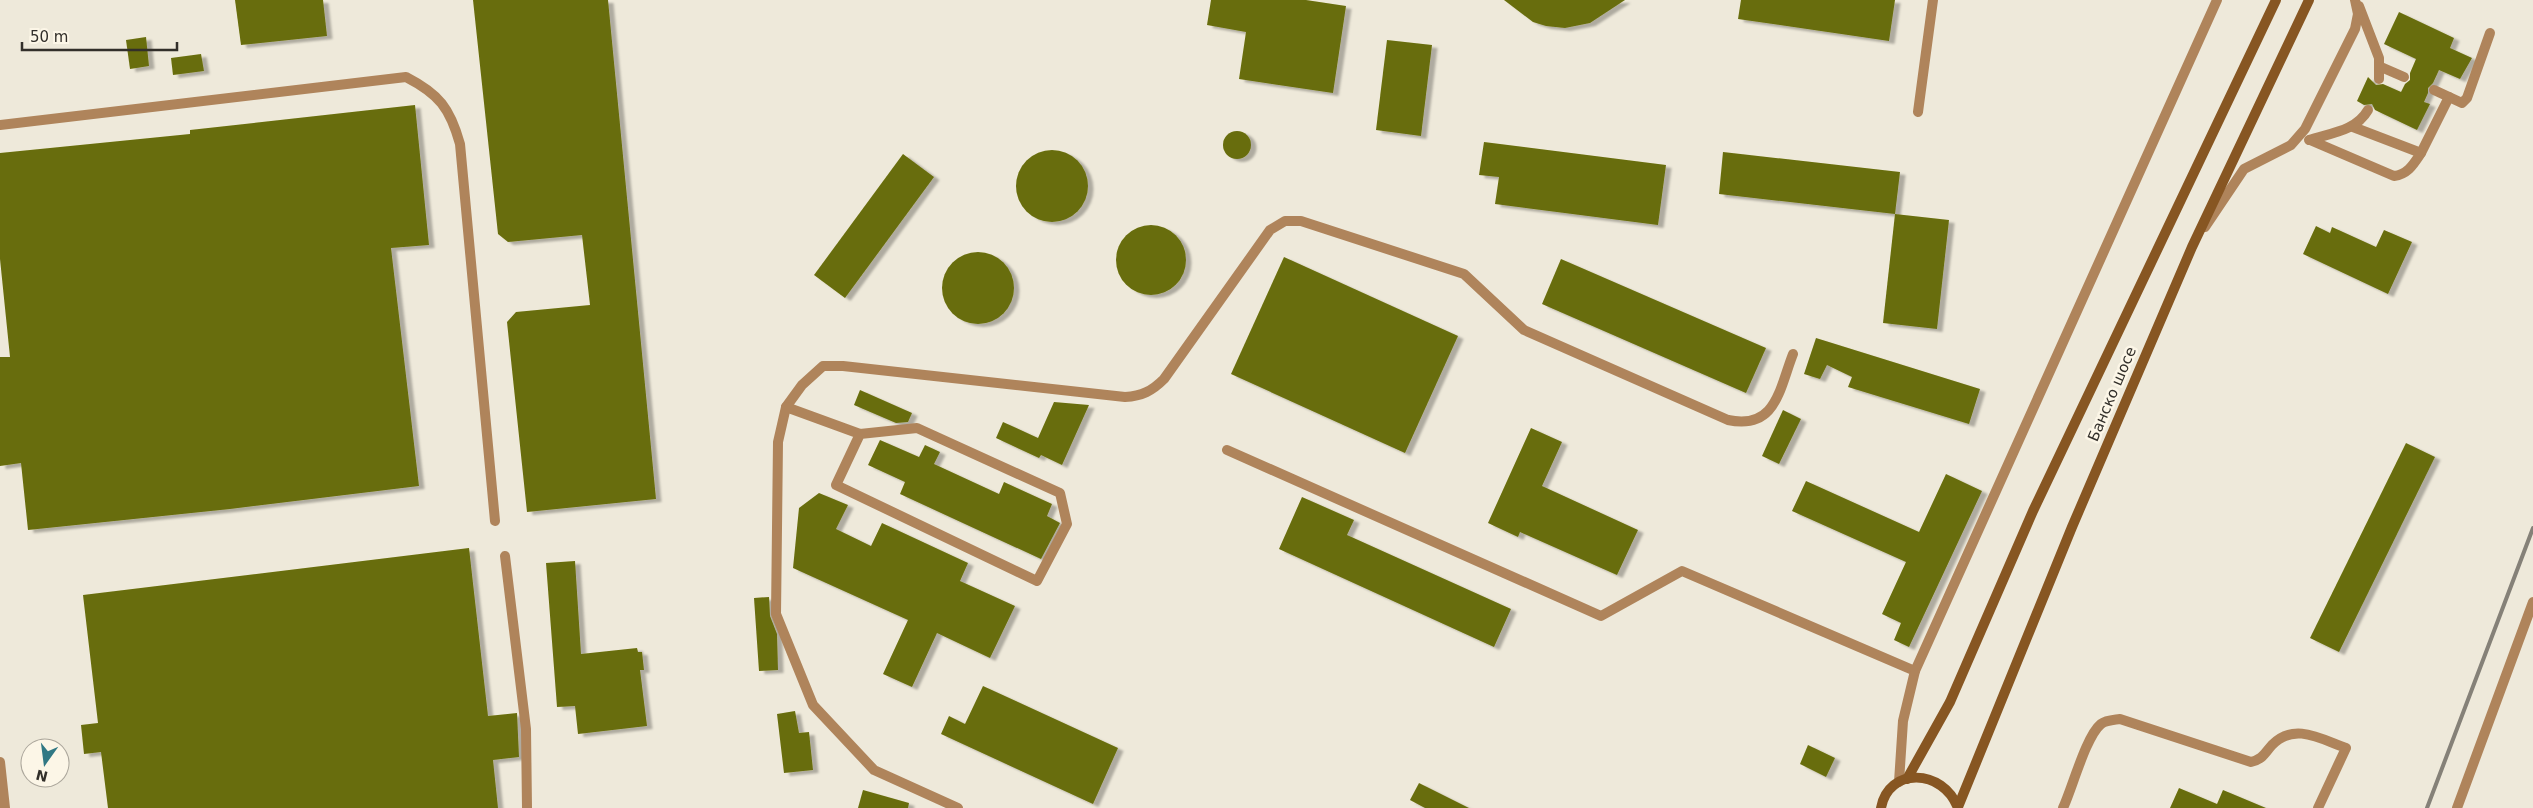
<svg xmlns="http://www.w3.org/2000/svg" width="2533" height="808" font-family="'DejaVu Sans',sans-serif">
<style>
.building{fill:#686d0a;filter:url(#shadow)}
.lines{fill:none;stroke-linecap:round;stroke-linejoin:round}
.service{stroke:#af845b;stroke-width:10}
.minor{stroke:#af845b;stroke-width:10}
.secondary{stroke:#875622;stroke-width:10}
.rail{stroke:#858178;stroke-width:4}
.labels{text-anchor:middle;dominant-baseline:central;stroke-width:5;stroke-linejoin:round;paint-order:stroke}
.street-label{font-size:15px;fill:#322f2a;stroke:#fcf6e7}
</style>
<defs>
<filter id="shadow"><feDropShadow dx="5.5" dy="3" stdDeviation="1" flood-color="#0004"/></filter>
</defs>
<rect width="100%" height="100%" fill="#eee9da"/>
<!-- building -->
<g class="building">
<polygon points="235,0 323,0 327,36 241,45"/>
<polygon points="473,0 608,0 656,499 527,512 507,322 516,312 590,305 582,235 508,242 498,234"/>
<polygon points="1211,0 1306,0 1346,6 1333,93 1239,79 1246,32 1207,25"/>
<polygon points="1504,0 1625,0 1590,23 1565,28 1546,26 1533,22"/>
<polygon points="1741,0 1895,0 1889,41 1738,19"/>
<polygon points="2399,12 2454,38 2450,48 2472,58 2460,79 2439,70 2433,83 2428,88 2428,93 2424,102 2430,104 2417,130 2375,110 2372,104 2364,105 2357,101 2368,77 2376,85 2383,84 2401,92 2405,84 2410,80 2410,73 2416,59 2384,44"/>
<polygon points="146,37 149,66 130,69 126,40"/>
<polygon points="1387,40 1432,45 1421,136 1376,130"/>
<polygon points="201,54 204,71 173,75 171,58"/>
<polygon points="415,105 429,245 391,248 419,486 230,509 28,530 21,463 0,466 0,357 10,357 0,259 0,153 190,134 190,130"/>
<circle cx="1237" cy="145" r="14"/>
<polygon points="1484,142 1666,165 1658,225 1495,204 1499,177 1479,175"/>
<circle cx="1052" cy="186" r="36"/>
<polygon points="1723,152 1900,172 1895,214 1719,194"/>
<polygon points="903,154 934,177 845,298 814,275"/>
<polygon points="1895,214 1949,220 1937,329 1883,323"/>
<circle cx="1151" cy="260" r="35"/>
<polygon points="2316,226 2330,233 2332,227 2376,247 2384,230 2412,242 2388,294 2303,254"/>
<circle cx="978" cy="288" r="36"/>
<polygon points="1284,257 1458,336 1405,453 1231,374"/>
<polygon points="1561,259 1766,348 1746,393 1542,304"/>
<polygon points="1816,338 1980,389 1969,424 1848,387 1852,377 1827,365 1820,379 1804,374"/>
<polygon points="860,390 912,413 908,422 896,423 854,405"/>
<polygon points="1054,402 1089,405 1062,465 1041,455 1039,458 996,438 1003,422 1038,438"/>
<polygon points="1783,410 1801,419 1779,464 1762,456"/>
<polygon points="1531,428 1562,442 1542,486 1638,530 1617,575 1520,532 1518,537 1488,523"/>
<polygon points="880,440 919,457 925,445 940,452 934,464 999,494 1004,482 1052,504 1047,516 1060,523 1041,559 900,494 905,482 868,465"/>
<polygon points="2406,443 2435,457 2339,652 2310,638"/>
<polygon points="1946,474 1982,491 1909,647 1894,640 1901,623 1882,614 1906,562 1792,511 1806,481 1919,532"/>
<polygon points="819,493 848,505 836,529 871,546 882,523 968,563 960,581 1015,606 990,658 937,633 912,687 883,674 908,620 793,568 799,508"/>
<polygon points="1302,497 1354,520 1347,535 1511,609 1494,647 1279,549"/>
<polygon points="469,548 488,716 517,713 519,757 493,760 498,808 108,808 101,752 84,754 81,725 98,723 83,595"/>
<polygon points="575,561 581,654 637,648 638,652 642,652 644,670 640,670 647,726 578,734 575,706 557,707 546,563"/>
<polygon points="769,597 770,616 777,634 778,670 759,671 754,598"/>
<polygon points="983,686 1118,748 1093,804 941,734 949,716 965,724"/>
<polygon points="795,711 799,733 809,732 813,770 784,773 777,714"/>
<polygon points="1808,745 1835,758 1826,777 1800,764"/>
<polygon points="1419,783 1469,808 1425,808 1410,800"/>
<polygon points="2179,788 2217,804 2223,790 2266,808 2170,808"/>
<polygon points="863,790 909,803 908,808 858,808"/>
</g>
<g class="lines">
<!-- service -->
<g class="service">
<polyline points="2359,6 2379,58 2379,79"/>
<polyline points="2381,67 2404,77"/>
<polyline points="2434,90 2462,103 2467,98 2490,33"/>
<polyline points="1918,112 1933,0"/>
<path d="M0 125 406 77C439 94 450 108 460 144L495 521"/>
<polyline points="2353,127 2421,153 2449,97"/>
<path d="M2309 140C2331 133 2356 131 2368 110"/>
<path d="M2310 140 2394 176C2408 174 2413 165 2421 153"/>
<polyline points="2205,227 2244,169 2291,145 2305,129 2355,29 2358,14 2355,0"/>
<path d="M786 407 802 385 823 366H843L1125 397C1142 396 1152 391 1164 379L1270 230 1285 221H1301L1464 274 1524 330 1728 420C1776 430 1779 390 1793 354"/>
<polyline points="860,434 836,485 1037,581 1067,524 1060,493 917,428 860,434 786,407 778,442 776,614 813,705 874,770 958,808"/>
<polyline points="1227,450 1601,616 1682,571 1915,671 1903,721 1899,782"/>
<polyline points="505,556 526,729 527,808"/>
<polyline points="1915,671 2217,0"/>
<polyline points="0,762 5,808"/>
<path d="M2063 808C2072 789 2086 736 2101 724 2106 720 2113 720 2120 719L2251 762C2263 759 2264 754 2272 745 2294 722 2321 739 2346 748L2318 808"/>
</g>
<!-- minor -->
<polyline class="minor" points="2457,808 2533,602"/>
<!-- secondary -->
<g class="secondary">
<polyline points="1907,779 1950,702 2033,511 2276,0"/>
<polyline points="1958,807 2072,527 2192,247 2309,0"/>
<path d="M1881 808C1888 767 1943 768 1958 808"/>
</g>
<!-- rail -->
<polyline class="rail" points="2427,808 2533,528"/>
</g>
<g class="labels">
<!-- street labels -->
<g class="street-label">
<text transform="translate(2112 394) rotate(-67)">Банско шосе</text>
</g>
</g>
<!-- north arrow -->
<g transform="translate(45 763) rotate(194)"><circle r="24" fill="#fcf6e7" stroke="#aba69b"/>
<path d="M0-4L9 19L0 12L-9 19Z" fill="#317884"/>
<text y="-8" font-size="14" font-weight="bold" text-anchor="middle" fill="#322f2a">N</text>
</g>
<!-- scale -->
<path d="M22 42v8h155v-8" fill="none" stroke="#322f2a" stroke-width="2.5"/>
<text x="30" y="42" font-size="15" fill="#322f2a" stroke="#fcf6e7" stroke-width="4" paint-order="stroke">50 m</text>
</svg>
